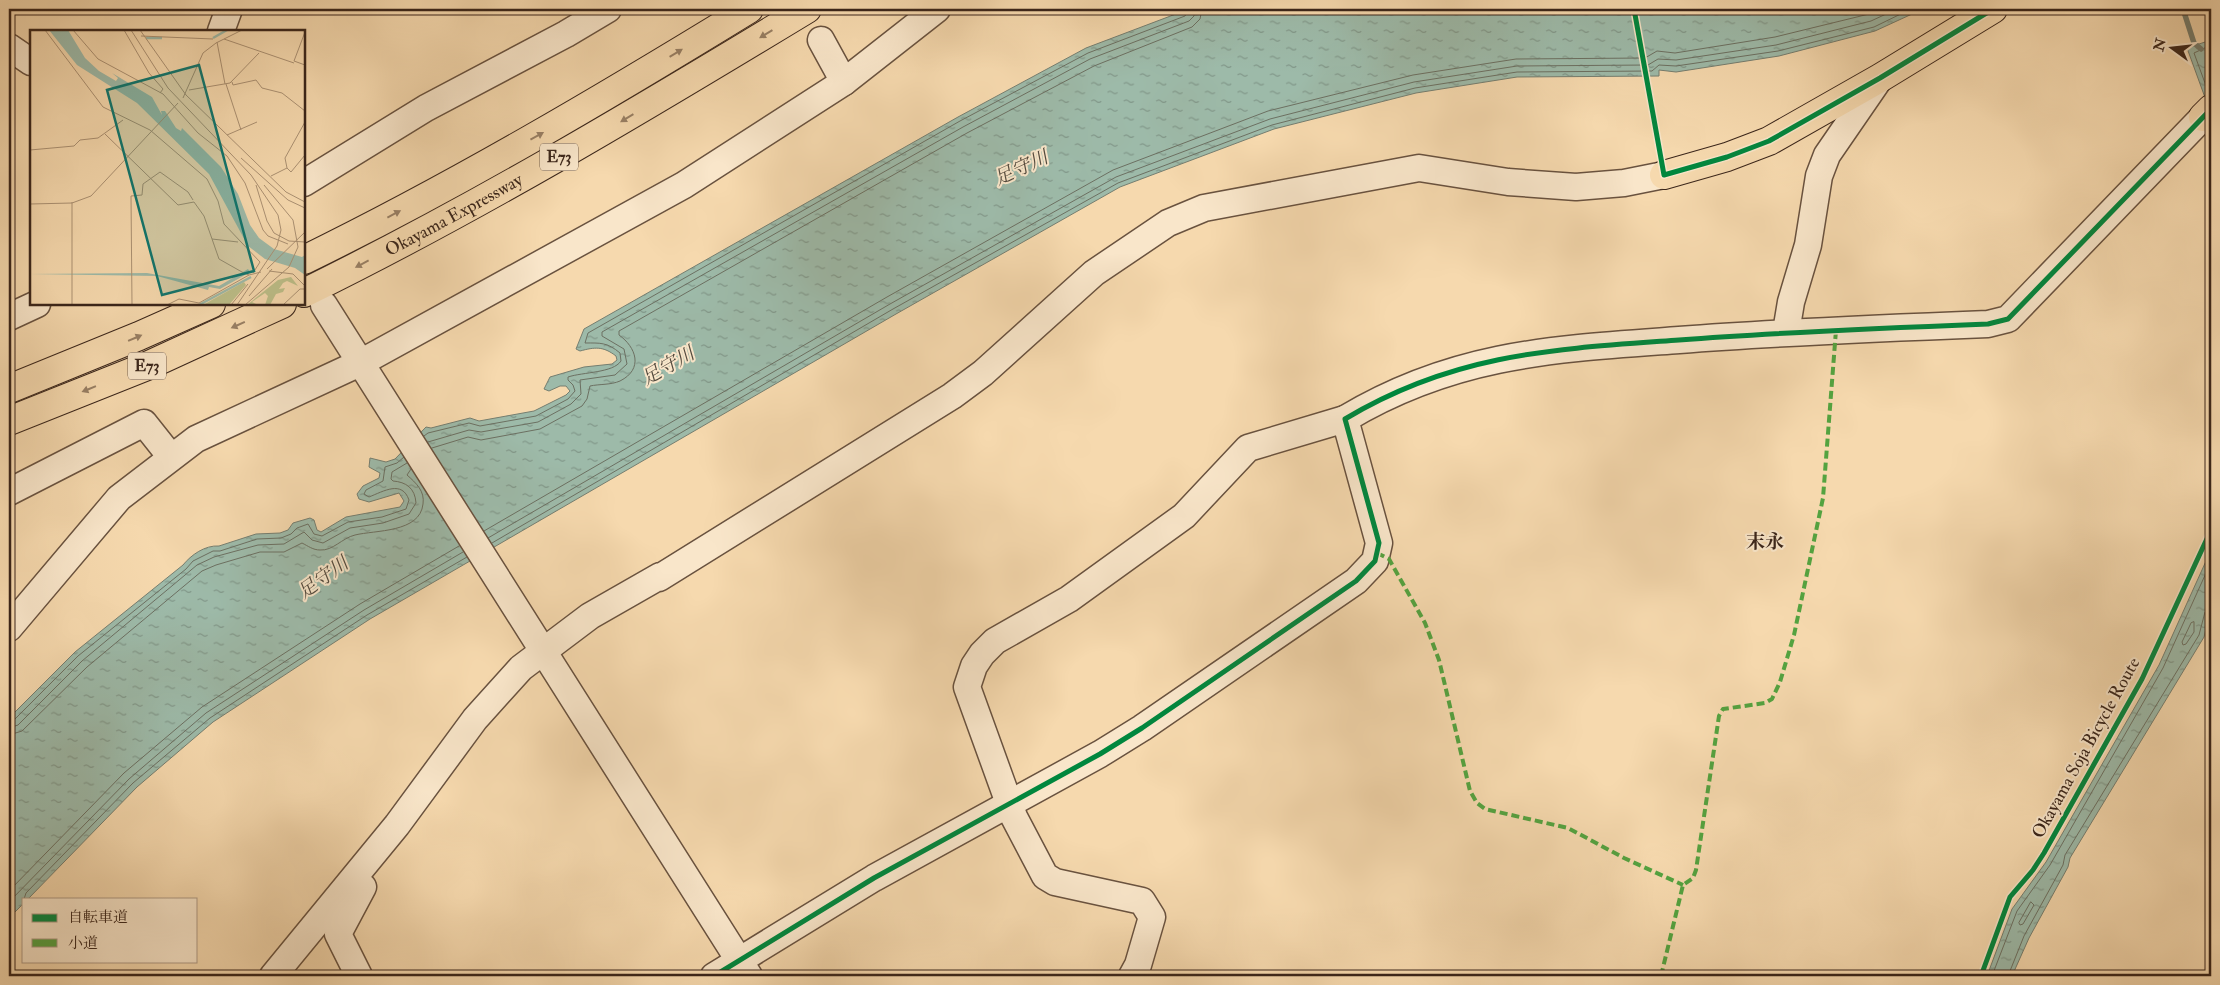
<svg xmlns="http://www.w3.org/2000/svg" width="2220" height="985" font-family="'IM FELL Double Pica','Noto Serif JP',serif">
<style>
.water{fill:url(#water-ripples);stroke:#757e70}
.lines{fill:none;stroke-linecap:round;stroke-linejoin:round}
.shore{stroke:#6c7062;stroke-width:1}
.stream{stroke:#757e70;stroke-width:5.5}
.minor-casing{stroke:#69523f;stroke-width:29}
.major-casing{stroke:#3a251a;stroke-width:30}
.highway-casing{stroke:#3a251a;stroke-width:30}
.minor{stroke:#f9e6ca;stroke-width:26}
.major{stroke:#f6d9ae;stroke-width:28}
.highway{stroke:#f6d9ae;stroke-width:28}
.quiet{stroke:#54a340;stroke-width:4;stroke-dasharray:8 4;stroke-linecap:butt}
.cycleway-casing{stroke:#f9e6ca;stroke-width:8}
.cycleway{stroke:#00873e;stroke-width:5}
.oneway{fill:#987f64}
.labels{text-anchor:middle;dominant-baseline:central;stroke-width:4;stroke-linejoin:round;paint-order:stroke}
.shield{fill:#f9e6ca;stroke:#735f4f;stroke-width:1}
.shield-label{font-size:16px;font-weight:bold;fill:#3a251a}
.street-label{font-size:18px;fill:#3a251a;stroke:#f9e6ca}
.water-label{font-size:19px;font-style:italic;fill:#534a3e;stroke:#f9e6ca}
.neighbourhood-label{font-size:19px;font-weight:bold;fill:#3a251a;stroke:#f9e6ca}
.inset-river{fill:none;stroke:#9dbaa9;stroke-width:2.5}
.inset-road{fill:none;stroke:#ab9173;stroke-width:1}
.view{fill:#0f766e;fill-opacity:0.15;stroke:#0f766e;stroke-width:2.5}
.inset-edge{fill:none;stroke:#3a251a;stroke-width:2.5}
</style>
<defs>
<pattern id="water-ripples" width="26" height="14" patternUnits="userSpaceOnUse" patternTransform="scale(1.25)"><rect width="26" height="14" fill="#9dbaa9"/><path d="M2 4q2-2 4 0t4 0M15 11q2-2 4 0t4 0" fill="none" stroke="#819789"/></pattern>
</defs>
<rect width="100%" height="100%" fill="#f6d9ae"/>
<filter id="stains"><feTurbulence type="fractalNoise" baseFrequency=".004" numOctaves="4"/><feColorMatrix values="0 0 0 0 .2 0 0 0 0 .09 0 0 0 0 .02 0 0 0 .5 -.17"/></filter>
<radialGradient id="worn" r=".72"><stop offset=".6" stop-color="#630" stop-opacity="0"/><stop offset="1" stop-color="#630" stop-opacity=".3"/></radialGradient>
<!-- water -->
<g class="water">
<path d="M1189 9H1923L1875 31 1779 56 1676 72 1659 70V76L1517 77 1416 93 1274 129 1120 187 896 314 370 619 213 722 137 787 28 899H24V903L9 918V718L75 652 183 565C191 555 205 545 219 546L256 534 280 533 288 530 293 523 310 518 314 520 317 530 321 532 346 517 400 507 404 501 399 493 369 502 359 499 357 494 363 486 379 478 380 473 369 467 370 458 386 462 395 459 426 427 431 428 470 418 479 421 534 411 566 395 570 391 566 386H560L549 391 544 389 550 377 584 367 612 364 617 360 616 356C603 346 595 347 580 351L576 349 584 329 958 117 1086 48Z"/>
<polygon points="2211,40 2211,114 2187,48"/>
<polygon points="2211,550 2211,609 2204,637 2070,858 2068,867 2029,938 2012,976 1987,976 2012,909 2046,862 2159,665"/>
</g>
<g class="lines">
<!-- shore -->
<g class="shore">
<polyline points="2209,94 2194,53 2211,45"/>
<path d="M424 436 428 433 469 423 480 426 536 416 568 399 575 391 573 385 568 380V377C583 372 613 373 621 361L620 353C607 342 600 343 585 343L588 333 960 121 1088 53 1185 16 1189 9"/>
<polyline points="428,442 469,430 481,432 538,422 571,404 581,394 580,380 615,375 627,364 624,349 602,336 602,332 963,127 1090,59 1189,21 1194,16 1195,9"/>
<path d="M432 448 468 437 481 440 540 429 582 406 587 399 590 386C599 384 611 385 620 381 644 369 636 347 619 335V331L967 133 1094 66 1192 27 1200 19 1202 9"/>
<polyline points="484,531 887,297 1113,170 1268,111 1413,75 1516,59 1645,58 1657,51 1675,53 1775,37 1869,14 1879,9"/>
<polyline points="488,538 890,304 1116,177 1270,119 1414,82 1517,66 1648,65 1658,59 1676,60 1776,45 1871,21 1897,9"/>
<polyline points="492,543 893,309 1118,183 1272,125 1415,88 1517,72 1652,71 1659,65 1676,66 1778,51 1874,27 1911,9"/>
<polygon points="2194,622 2194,632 2186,644 2183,645 2182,642 2191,623"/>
<path d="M9 721 14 720 78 656 186 569 193 561 213 551H220L257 539 281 538 291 534 297 528 308 524 314 534 322 536 348 522 382 517 406 509 409 500C402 480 384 491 369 497L364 494 366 490 383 481 385 467 397 463 404 457"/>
<path d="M9 728 18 725 82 661 197 565 214 557 258 545 284 544 304 532 312 540 323 543 350 528 383 523 409 514 416 503C415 488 406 482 393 481L391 479 392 472 407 463"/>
<path d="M9 735 22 731 87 667 202 571 216 565 260 552H284L302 543C308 546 313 550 320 550 333 551 342 538 355 535 375 530 420 533 423 504 425 491 416 483 407 475L411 469"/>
<polyline points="9,891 124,773 202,707 360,604 459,546"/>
<polyline points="24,899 26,893 133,783 210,718 367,615 467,557"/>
<polyline points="9,902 129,779 206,713 364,610 463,552"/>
<polygon points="2031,902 2034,905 2023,924 2020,925 2019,923"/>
<polyline points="1992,976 2017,911 2050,865 2163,668 2211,562"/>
<polyline points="2008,976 2024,936 2063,865 2065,855 2199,635 2205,612 2211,609"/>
</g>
<!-- stream -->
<polyline class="stream" points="2183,9 2194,43 2201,49"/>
<!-- minor casing -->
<g class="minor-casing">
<g id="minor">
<polyline points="221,31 229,9"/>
<polyline points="821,40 844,82"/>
<polyline points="9,47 31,62"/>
<polyline points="304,183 426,108 566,34 608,9"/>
<polyline points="324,305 749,976"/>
<polyline points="9,317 37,304"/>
<polyline points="1786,332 1791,302 1808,245 1819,176 1827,155 1880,78"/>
<polyline points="9,492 144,423 171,457"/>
<polyline points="9,628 119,498 196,439 362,362 684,185 844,82 937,9"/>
<polyline points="273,976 397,825 475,719 521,668 590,616 660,576 659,578 952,396 983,373 1094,273 1168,223 1204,208 1419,168 1508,182 1576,187 1624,183 1664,175"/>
<polyline points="359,976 338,934 363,887"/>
<path d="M714 976 874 878 1100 754 1142 728 1356 581 1375 561 1379 543 1345 419C1455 353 1555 349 1679 340 1782 332 1885 328 1988 324L2008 319 2203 117"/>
<polyline points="1132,976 1138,965 1152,917 1142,901 1055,882 1045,876 1014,817 967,687 974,666 982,654 995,641 1069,599 1184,516 1248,448 1345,419"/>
</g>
</g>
<!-- major casing -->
<g class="major-casing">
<g id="major">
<polyline points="2203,117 2211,109"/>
<polyline points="1664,175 1727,157 1769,141 1880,78 1993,9"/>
</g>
</g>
<!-- highway casing -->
<g class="highway-casing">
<g id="highway">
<path d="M304 260C457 185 604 98 749 9"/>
<path id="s1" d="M304 293C477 208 642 109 807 9"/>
<polyline points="9,389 139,336 211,304"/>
<polyline points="9,421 147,366 282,304"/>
</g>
</g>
<!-- minor -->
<use href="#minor" class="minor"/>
<!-- major -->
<use href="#major" class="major"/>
<!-- highway -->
<use href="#highway" class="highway"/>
<!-- quiet -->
<g class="quiet">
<polyline points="1377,553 1389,559 1425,623 1439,660 1470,791 1477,803 1485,809 1568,828 1624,858 1683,885"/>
<polyline points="1661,976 1683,885 1693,878 1696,870 1719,716 1723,709 1765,703 1772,699 1780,682 1794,635 1823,498 1836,330"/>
</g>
<!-- cycleway casing -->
<g class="cycleway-casing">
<g id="cycleway">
<polyline points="1634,9 1664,175 1727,157 1769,141 1880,78 1993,9"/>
<path d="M714 976 874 878 1100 754 1142 728 1356 581 1375 561 1379 543 1345 419C1455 353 1555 349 1679 340 1782 332 1885 328 1988 324L2008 319 2211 109"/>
<polyline points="1981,976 2010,897 2033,870 2044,853 2142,679 2211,530"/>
</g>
</g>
<!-- cycleway -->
<use href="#cycleway" class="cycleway"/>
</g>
<!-- one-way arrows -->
<defs><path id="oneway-solid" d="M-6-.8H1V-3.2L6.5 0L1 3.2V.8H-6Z" transform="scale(1.25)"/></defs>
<g class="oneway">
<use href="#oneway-solid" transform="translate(766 34) rotate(149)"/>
<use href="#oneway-solid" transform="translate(676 53) rotate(-31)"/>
<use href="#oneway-solid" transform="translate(627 118) rotate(149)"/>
<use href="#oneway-solid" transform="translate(537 136) rotate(-29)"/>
<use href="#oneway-solid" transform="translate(394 214) rotate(-28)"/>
<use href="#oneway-solid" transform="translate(362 264) rotate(152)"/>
<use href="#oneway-solid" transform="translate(238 325) rotate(156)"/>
<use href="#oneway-solid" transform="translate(135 338) rotate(-23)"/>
<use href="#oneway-solid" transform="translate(89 389) rotate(158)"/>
</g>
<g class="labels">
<!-- shield labels -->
<g class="shield">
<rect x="540" y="143.5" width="38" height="27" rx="4"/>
<rect x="128" y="352.5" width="38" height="27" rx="4"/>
</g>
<g class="shield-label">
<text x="559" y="157">E73</text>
<text x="147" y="366">E73</text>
</g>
<!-- street labels -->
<g class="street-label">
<text stroke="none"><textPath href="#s1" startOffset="169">Okayama Expressway</textPath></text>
<text transform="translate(2086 748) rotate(-61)">Okayama Soja Bicycle Route</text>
</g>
<!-- water labels -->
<g class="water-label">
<text transform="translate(1021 168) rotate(-25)">足守川</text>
<text transform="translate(668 366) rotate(-30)">足守川</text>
<text transform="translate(323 578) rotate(-36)">足守川</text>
</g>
<!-- neighbourhood labels -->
<g class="neighbourhood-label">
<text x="1765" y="542">末永</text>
</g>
</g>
<!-- overview -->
<g transform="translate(30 30)">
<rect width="275" height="275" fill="#f6d9ae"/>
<path d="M261 247 268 256 257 251 253 253 249 259 255 258 253 262 246 264 240 275H235L238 266 235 263 222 272 228 275H217L248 250ZM214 252 216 255 199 275H173Z" fill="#bdbf89"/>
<path d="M19 0H38L55 28 69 41 86 51 88 48 82 43 122 67 132 85 131 81H135L146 98 151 101 152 98 191 137 208 164 220 195 229 208 244 219 272 227 275 225V245L265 238 235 229 218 216 179 144 107 73 47 35ZM218 239 220 242 215 245 190 259 179 257 178 260 127 246 0 244 117 243 189 256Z" fill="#9dbaa9"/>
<path class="inset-river" d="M116 8H132M183 8 197 0M169 275 221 247"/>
<path class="inset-road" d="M15 0 73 77 120 100 177 149 188 171 194 194M43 0 68 29 133 64 168 103 197 126 215 153 233 200 238 206 258 214M94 0 119 43 133 59 130 63M101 0 138 58 221 145 248 185 251 200 247 216 207 275M110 0 156 65 256 162 275 172M275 2 264 31 275 35M111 6 183 9M194 9 264 33M187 12 195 54M202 52 203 55 226 50 232 58 252 63 275 81M196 54 211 100M159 60 200 53 229 23M153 68 173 23 186 13 212 0M75 104 148 175 164 172 174 186 189 229 212 242M197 105 227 92M0 120 44 116 50 110 68 108 93 90M211 128 258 170 275 178M257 138 261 142 275 125M241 146 257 138 255 128 275 92M226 155 237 191 244 203 259 211 275 212M0 174 42 173 61 166 148 73M194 194 230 232 223 243M182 209 208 212M237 239 275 202M239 241 263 244 275 256M212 242 219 245 231 242M219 266 242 239M42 275V172M102 275 101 166 112 165 113 154 130 142 158 162 163 170M137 275 149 269 169 273 219 245M201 275 218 254M215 275 259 237 268 217 263 190 234 155M253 275 270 259H275"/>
<path class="view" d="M169 35 224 241 132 265 77 60Z"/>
<rect width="275" height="275" class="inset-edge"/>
</g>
<!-- margin -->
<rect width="2220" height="985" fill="none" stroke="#f6d9ae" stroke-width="30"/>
<rect x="10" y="10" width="2200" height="965" fill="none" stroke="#3a251a" stroke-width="2.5"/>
<rect x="15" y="15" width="2190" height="955" fill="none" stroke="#3a251a"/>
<!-- legend -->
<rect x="22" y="898" width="175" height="65" fill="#f9e6ca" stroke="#ad9984"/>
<rect x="32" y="914" width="25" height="8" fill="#00873e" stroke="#ad9984"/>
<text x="68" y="922" font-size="15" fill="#3a251a">自転車道</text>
<rect x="32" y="939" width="25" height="8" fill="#54a340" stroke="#ad9984"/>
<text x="68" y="948" font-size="15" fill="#3a251a">小道</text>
<!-- north arrow -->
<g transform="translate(2172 48) rotate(285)" stroke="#f9e6ca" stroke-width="4" paint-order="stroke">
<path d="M0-4L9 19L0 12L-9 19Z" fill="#3a251a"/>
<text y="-8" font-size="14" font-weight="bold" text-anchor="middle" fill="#3a251a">N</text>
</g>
<rect width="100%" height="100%" filter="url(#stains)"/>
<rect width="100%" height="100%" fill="url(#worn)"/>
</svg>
